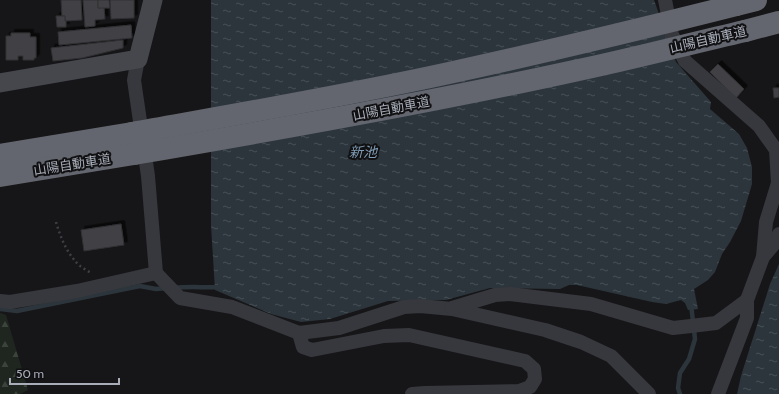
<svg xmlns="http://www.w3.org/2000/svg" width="779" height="394" font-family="Cabin,'Noto Sans JP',sans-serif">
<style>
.forest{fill:url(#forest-firs)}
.water{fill:url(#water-ripples)}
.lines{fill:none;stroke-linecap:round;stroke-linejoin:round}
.stream{stroke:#2c353c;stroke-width:4.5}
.building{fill:#404145;stroke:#303034;filter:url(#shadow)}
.path{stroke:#3d3f44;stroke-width:2.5;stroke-dasharray:2 3;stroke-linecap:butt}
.street{stroke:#37383d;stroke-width:14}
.secondary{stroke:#45474d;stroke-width:19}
.highway{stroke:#63666e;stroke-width:22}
.highway-bridge{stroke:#63666e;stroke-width:22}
.labels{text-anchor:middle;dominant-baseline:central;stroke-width:4;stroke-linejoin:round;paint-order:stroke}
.street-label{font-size:13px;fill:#a8adb8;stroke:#111113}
.water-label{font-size:14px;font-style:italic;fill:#7f9bb3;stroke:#111113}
</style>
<defs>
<pattern id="forest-firs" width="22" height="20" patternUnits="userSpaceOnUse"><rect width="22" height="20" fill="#1e261f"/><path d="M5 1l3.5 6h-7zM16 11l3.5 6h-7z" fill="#3c433d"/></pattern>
<pattern id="water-ripples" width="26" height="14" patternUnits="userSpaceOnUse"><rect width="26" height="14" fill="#2c353c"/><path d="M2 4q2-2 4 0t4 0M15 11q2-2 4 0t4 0" fill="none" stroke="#485056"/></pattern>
<filter id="shadow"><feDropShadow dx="3.5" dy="-3.5" stdDeviation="0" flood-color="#0009"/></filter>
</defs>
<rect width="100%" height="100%" fill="#161618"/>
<!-- forest -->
<polygon class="forest" points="0,313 6,315 28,390 20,394 0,394"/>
<!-- water -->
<g class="water">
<polygon points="211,0 654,0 676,62 711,102 710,109 739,134 747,148 752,167 752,184 741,221 730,242 722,254 715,272 708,280 694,289 698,309 688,310 685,303 681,300 666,304 652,302 577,285 569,285 560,289 490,288 446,300 388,301 330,319 301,322 271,314 215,290 211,225"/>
<polygon points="779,264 779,394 737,394 741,376 770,284"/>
</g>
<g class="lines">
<!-- stream -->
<g class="stream">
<path d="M174 288C190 286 205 288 221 287"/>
<polyline points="0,309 17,311 140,286 156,289 167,288"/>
<polyline points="680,394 678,388 680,373 689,359 695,339 691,304"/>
</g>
</g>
<!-- building -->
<g class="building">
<polygon points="61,0 81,0 82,20 65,21 65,16 62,16"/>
<polygon points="83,0 98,0 98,8 104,7 105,19 95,20 95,26 85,27"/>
<polygon points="98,0 109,0 110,8 98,8"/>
<polygon points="110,0 134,0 134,18 111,19"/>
<polygon points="56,16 65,16 65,21 66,21 66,27 57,27"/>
<polygon points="131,25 132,38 59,45 58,32"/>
<polygon points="11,33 30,33 30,37 36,37 36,58 34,58 34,60 23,60 23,56 18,56 18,60 6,60 6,36 11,36"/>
<polygon points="123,40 123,48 82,58 53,61 51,48"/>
<polygon points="718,64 744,89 736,98 710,72"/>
<polygon points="773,88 779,88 779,97 774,98"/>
<polygon points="121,224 124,245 84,251 81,230"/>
</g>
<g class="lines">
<!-- path -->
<path class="path" d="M56 222C60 236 66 251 76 262 79 266 86 270 91 273"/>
<!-- street -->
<g class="street">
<polyline points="138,59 134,80 148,176 156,273"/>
<polyline points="763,257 775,243 779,234"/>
<polyline points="0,301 10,302 77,291 156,273 180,298 232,307 299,333 339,328 404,307 420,306 452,309 545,330 581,342 611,356 649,394"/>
<polyline points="452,308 495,295 510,294 591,304 673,328 691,326 716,323 747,300 763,257 766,222 778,183 776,150 759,126 685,61 672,35 665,0"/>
<polyline points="299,333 303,347 312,350 384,336 409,335 525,361 534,369 535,379 530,387 519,391 425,393 412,394"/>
<polyline points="718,394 747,318 747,300"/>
</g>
<!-- secondary -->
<polyline class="secondary" points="0,83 138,59 153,0"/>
<!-- highway -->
<g class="highway">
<polyline points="736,5 756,0"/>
<polyline points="745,31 779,22"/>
<polyline points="0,155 132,133"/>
<polyline points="0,176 134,154"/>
</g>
<!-- highway-bridge -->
<g class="highway-bridge">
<path d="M132 133C238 114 344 96 449 73 545 52 641 29 736 5"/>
<path d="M134 154C281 129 428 103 574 71 632 59 688 44 745 31"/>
</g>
</g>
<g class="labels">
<!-- street labels -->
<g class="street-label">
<text transform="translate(708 39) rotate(-13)">山陽自動車道</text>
<text transform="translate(391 108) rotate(-11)">山陽自動車道</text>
<text transform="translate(72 164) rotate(-9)">山陽自動車道</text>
</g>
<!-- water labels -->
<g class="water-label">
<text x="363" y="152">新池</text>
</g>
</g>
<!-- scale -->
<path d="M10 378v6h109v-6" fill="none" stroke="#a8adb8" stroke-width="2"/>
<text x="16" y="378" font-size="12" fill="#a8adb8" stroke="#111113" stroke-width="3" paint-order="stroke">50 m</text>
</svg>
